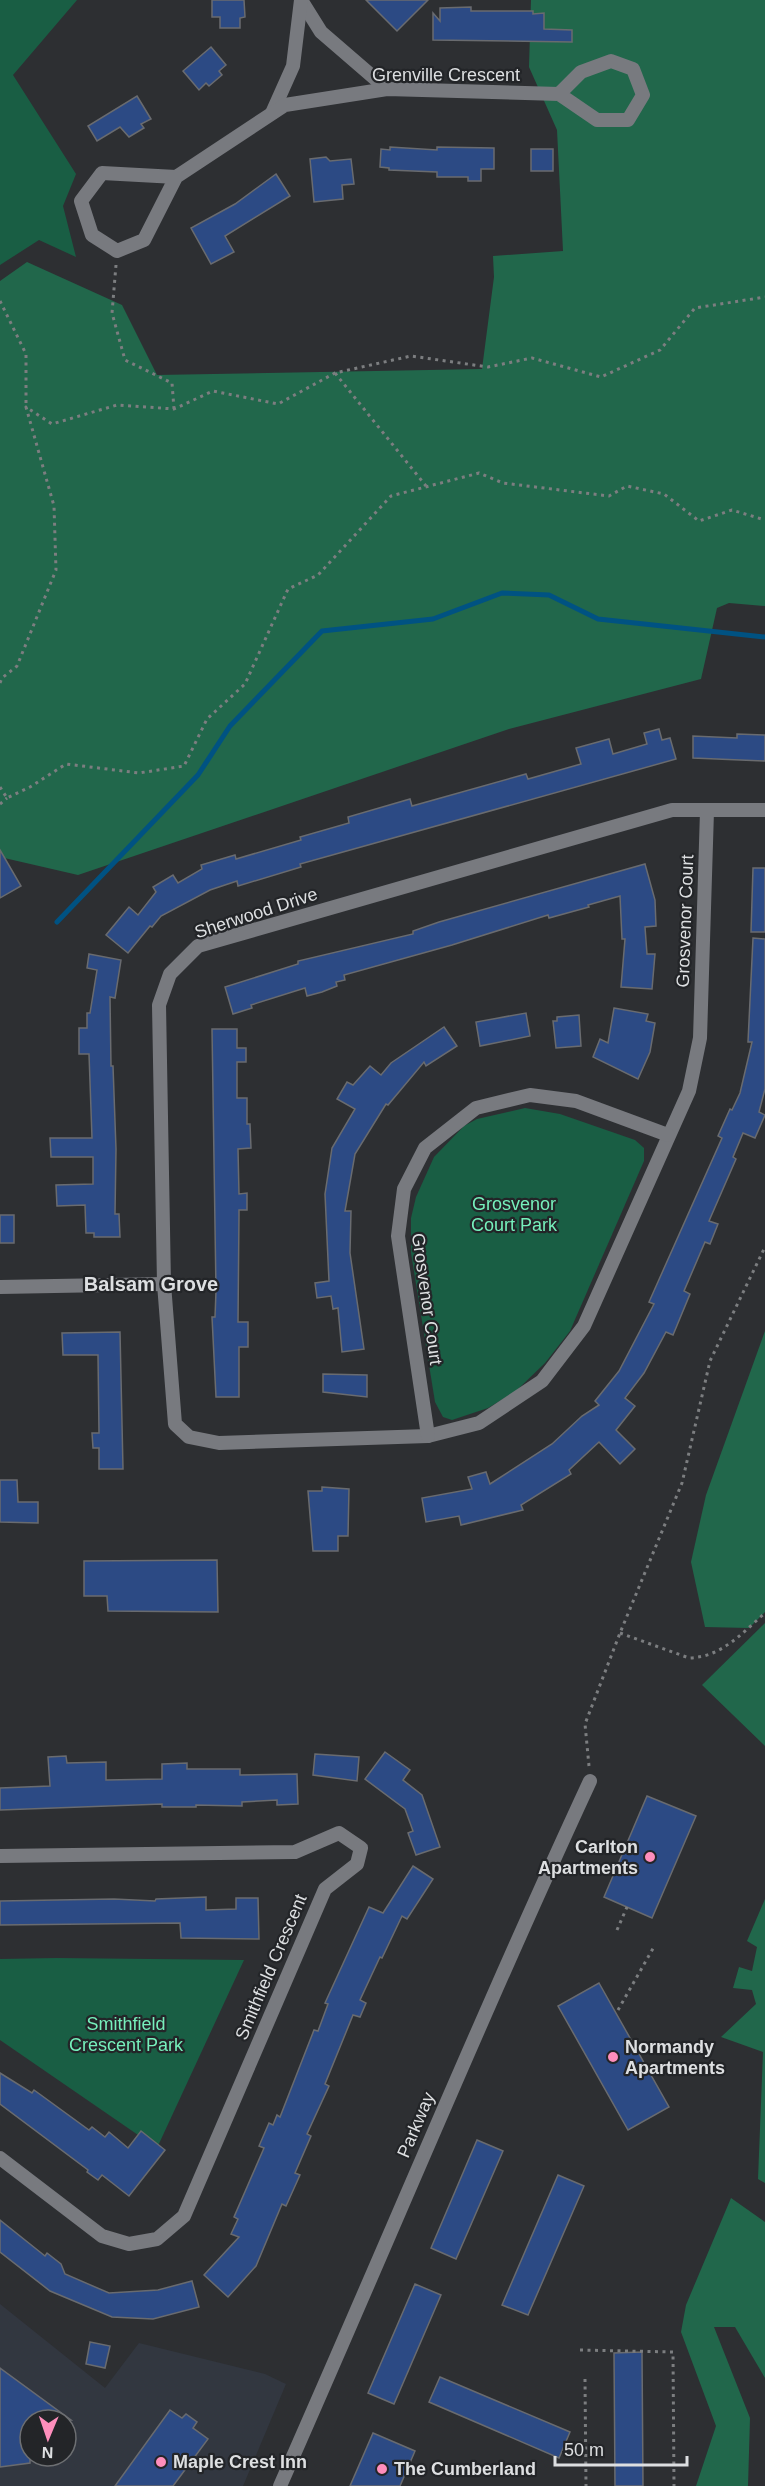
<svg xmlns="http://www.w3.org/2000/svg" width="765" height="2486" font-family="Helvetica,sans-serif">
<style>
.built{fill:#323740;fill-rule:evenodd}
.green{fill:#195e44}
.forest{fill:#21674b}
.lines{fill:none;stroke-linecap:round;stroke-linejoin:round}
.stream{stroke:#005282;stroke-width:5}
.building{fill:#2c4a84;stroke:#696b6f;stroke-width:1.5}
.path{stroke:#7c7e80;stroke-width:3;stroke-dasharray:3 4.5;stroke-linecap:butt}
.minor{stroke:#787a7f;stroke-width:14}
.poi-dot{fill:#fe8ebc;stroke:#232528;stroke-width:2}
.labels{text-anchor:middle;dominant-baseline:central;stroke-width:4.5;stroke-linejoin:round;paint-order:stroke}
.street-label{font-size:18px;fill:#dddfe1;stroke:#232528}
.park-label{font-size:18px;fill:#76f0bc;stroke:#232528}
.poi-label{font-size:18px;font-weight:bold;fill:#dddfe1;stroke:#232528;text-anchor:start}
.neighbourhood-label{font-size:20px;font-weight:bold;fill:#dddfe1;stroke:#232528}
</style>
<rect width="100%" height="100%" fill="#2d2f32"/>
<!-- built -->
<path class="built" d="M0 2304 105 2388 139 2343 265 2374 286 2384 243 2486H0ZM30 2420H66V2456H30Z"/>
<!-- green -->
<g class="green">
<polygon points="0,0 77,0 13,75 76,174 63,206 76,257 39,240 0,265"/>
<polygon points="525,1108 560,1114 635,1140 644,1148 644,1161 570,1331 545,1363 516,1391 488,1408 452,1420 443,1417 435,1402 411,1253 411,1218 416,1197 434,1157 464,1126 477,1119"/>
<polygon points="57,1958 244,1960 157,2148 0,2040 0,1959"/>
</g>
<!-- forest -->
<g class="forest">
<polygon points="531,0 765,0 765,606 729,603 717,608 701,679 509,729 78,875 0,857 0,281 27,262 122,305 157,375 482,369 494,277 493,256 563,251 557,130 529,67"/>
<polygon points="765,1331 765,1612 749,1628 705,1627 691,1562 706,1495"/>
<polygon points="765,1623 765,1746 702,1685"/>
<polygon points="765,1899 765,2183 758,2179 763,2052 721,2037 756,2004 752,1990 733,1988 739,1967 752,1971 757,1947 747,1941"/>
<polygon points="731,2198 765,2222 765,2378 735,2327 714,2327 750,2418 748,2486 696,2486 716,2426 681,2332 686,2305"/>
</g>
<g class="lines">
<!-- stream -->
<polyline class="stream" points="57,922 198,775 230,726 322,631 433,619 502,593 549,595 598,619 765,637"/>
</g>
<!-- building -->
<g class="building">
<polygon points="212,0 244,0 245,17 240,18 240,28 220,28 220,17 212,17"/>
<polygon points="366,0 428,0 397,31"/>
<polygon points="471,7 471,11 533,11 533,14 544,13 544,29 572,30 572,42 433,40 433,13 440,21 440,8"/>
<polygon points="211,47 226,65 219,71 222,75 209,86 206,83 199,90 183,71"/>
<polygon points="137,96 151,119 141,124 144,128 129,137 120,127 97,141 88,126"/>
<polygon points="390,147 437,150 437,147 494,148 494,169 481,169 481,181 468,181 468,177 437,177 437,172 389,170 389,168 380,167 381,149 390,150"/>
<rect x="531" y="149" width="22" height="22"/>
<polygon points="326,157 330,161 351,159 354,184 342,185 343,199 314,202 310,159"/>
<polygon points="276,174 290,196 225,236 234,252 211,264 191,228 235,204"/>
<polygon points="659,729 662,740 670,738 676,759 300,864 301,867 238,886 237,881 210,890 161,916 152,927 150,926 128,953 106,935 129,907 138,915 156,892 153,887 173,875 178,883 202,869 201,865 235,855 236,859 301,840 300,837 349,823 348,817 410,799 412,806 526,774 528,779 581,764 576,748 609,739 613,754 647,744 644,733"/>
<polygon points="737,734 765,735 765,761 693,758 693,736 737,738"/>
<polygon points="0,850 21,886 0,898"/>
<polygon points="645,864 655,900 656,926 645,927 647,954 655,954 652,989 621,987 625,939 622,939 620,896 588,905 589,907 549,918 548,915 452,945 344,975 345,980 336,982 337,986 322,992 307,996 305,988 251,1005 252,1008 233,1014 225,987 298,964 298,961 413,934 413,931 439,922"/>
<polygon points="753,868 765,868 765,932 751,932"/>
<polygon points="753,938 765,939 765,1089 759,1112 765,1115 755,1138 743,1133 733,1157 736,1159 709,1221 718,1224 710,1244 705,1242 684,1291 690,1294 673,1335 666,1332 644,1373 625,1398 635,1406 616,1430 635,1449 620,1464 599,1442 569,1470 571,1474 521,1505 523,1510 461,1525 459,1516 426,1522 422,1498 472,1489 468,1477 486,1472 490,1484 552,1444 582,1416 599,1405 595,1401 619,1371 654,1304 649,1302 722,1138 718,1136 730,1109 732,1110 740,1093 752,1042 748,1042"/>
<polygon points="89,954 121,960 115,998 110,997 111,1066 113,1066 116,1149 115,1214 119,1214 120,1237 94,1237 94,1233 86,1233 85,1205 57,1206 56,1185 93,1184 93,1157 51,1157 50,1138 92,1138 89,1054 79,1054 79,1028 87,1028 87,1013 90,1013 97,970 87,968"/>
<polygon points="614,1008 648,1014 646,1021 655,1023 650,1052 638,1079 593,1057 600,1039 608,1043"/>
<polygon points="526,1013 530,1036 480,1046 476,1022"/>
<polygon points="579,1015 581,1046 556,1048 553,1021 557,1021 557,1017"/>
<polygon points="444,1027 457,1046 426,1066 424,1062 388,1105 386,1104 355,1154 345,1211 351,1211 350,1253 364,1349 342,1352 338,1308 333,1309 331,1296 317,1298 315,1283 329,1281 325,1194 332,1148 355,1109 337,1099 347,1082 353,1085 370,1066 381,1075 391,1063"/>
<polygon points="212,1029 237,1029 237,1048 246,1048 246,1062 237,1062 237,1098 247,1098 247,1124 250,1124 251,1148 238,1149 239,1194 247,1193 247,1210 239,1210 239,1216 238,1322 248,1322 248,1347 239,1347 239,1397 216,1397 212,1317 215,1317 216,1291"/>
<rect x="0" y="1215" width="14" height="28"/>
<polygon points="120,1332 123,1469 99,1469 99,1448 93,1448 92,1433 99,1433 98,1355 63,1355 62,1333"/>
<polygon points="323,1374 367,1375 367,1397 323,1392"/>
<polygon points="0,1480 17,1480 18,1502 38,1502 38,1523 0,1522"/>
<polygon points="322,1487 349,1489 348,1536 338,1536 338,1551 313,1551 308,1491 322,1491"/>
<polygon points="217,1560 218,1612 108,1611 107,1596 84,1596 84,1561"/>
<polygon points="385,1752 410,1770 403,1780 422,1795 440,1847 416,1855 408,1833 413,1831 405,1809 365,1779"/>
<polygon points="315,1754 359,1757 357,1781 313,1775"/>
<polygon points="66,1756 67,1763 106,1762 106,1780 162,1779 162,1764 187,1763 187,1769 240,1769 240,1775 297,1774 298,1804 277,1805 277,1800 242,1802 242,1806 196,1805 196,1807 162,1807 162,1804 0,1810 0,1788 50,1786 48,1757"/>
<polygon points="647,1796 696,1816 652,1918 604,1897"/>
<polygon points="413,1866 433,1879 407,1919 402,1916 382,1958 380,1957 360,2000 366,2003 360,2017 353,2015 325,2084 329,2086 307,2134 311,2136 295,2173 300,2175 286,2206 282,2204 256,2266 228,2297 204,2275 239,2237 231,2234 238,2219 234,2217 264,2148 259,2146 269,2123 273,2125 277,2115 280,2117 314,2030 318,2031 328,2004 325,2003 369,1907 383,1913"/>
<polygon points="206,1897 206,1910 236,1909 236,1898 258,1898 259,1939 181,1938 180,1923 0,1925 0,1901 114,1899 155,1901 156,1899"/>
<polygon points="599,1983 669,2107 628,2130 558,2006"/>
<polygon points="0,2073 32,2093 34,2090 89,2130 92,2127 105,2137 109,2132 128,2148 141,2131 165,2150 129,2196 102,2175 98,2180 87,2172 88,2170 0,2104"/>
<polygon points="477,2140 503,2151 456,2259 431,2248"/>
<polygon points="558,2175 584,2186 528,2315 502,2305"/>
<polygon points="0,2220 45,2256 47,2253 61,2264 65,2274 109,2293 158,2290 192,2281 199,2307 153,2319 112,2317 50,2291 0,2252"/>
<polygon points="415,2284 441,2295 394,2404 368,2393"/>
<polygon points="90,2342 110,2346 105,2368 86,2364"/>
<polygon points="642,2352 643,2486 615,2486 614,2353"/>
<polygon points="0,2368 71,2420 30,2420 30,2463 0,2467"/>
<polygon points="440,2377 570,2432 559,2458 429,2402"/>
<polygon points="170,2410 182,2418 186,2414 197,2422 193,2428 208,2439 173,2486 115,2486"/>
<polygon points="373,2433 415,2451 400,2486 350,2486"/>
</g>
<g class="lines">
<!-- path -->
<g class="path">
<polyline points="116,265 112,313 125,360 172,383 174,409"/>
<polyline points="0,301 26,354 26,407"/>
<polyline points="335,373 426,486"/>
<polyline points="0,683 2,678 17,666 56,570 54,506 26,407 52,424 117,405 174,409 213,391 278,404 335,373 411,356 488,367 532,358 601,377 660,350 695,308 765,297"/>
<polyline points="0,787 7,798 30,787 66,764 139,773 184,766 207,719 245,684 288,589 318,575 391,496 479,473 503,483 609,496 627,486 664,494 699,521 732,510 765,520"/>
<polyline points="0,804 7,798"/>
<path d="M620 1633 689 1658C722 1657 742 1633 765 1613"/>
<polyline points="589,1766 585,1724 620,1633 682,1483 710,1361 765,1247"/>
<polyline points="617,1930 627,1907"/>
<polyline points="618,2010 655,1945"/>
<polyline points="580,2350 673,2352 674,2486"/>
<polyline points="585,2379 586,2486"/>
</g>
<!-- minor -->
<g class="minor">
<polyline points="301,0 321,32 387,89"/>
<polyline points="272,113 293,66 301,0"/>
<polyline points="176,177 102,173 81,201 92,235 117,251 144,240 176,177 285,105 387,89 559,94 597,120 628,120 643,95 633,69 611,61 581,72 559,94"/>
<polyline points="707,811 700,1038 689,1091 584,1326 542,1381 479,1423 428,1436 219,1443 189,1437 175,1424 164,1284 159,1005 170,974 198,946 672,810 765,810"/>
<polyline points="0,1287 164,1284"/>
<polyline points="428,1436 398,1236 404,1189 425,1148 476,1108 530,1095 576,1101 668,1135"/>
<polyline points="0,1856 295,1852 339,1833 361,1848 357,1864 325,1889 184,2216 157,2239 129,2244 102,2236 0,2158"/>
<path d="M280 2486C384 2251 482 2014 590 1781"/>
</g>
</g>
<!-- markers -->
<g class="poi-dot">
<circle cx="650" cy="1857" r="6"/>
<circle cx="613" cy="2057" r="6"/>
<circle cx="161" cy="2462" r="6"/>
<circle cx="382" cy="2469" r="6"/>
</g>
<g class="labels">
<!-- street labels -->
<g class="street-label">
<text x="446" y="75">Grenville Crescent</text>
<text transform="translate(256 913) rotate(-18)">Sherwood Drive</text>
<text transform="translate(685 921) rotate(-88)">Grosvenor Court</text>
<text transform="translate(427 1299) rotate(82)">Grosvenor Court</text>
<text transform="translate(271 1967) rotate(-67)">Smithfield Crescent</text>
<text transform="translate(416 2125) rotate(-67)">Parkway</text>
</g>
<!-- park labels -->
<g class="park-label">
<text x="514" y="1204">Grosvenor<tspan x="514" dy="21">Court Park</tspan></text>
<text x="126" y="2024">Smithfield<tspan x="126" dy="21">Crescent Park</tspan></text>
</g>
<!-- poi labels -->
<g class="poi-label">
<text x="638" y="1847" text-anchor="end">Carlton<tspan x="638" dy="21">Apartments</tspan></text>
<text x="625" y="2047">Normandy<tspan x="625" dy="21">Apartments</tspan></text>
<text x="173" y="2462">Maple Crest Inn</text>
<text x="394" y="2469">The Cumberland</text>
</g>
<!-- neighbourhood labels -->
<g class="neighbourhood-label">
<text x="151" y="1284">Balsam Grove</text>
</g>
</g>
<!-- north arrow -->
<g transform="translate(48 2438) rotate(182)"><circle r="28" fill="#232528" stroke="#6d6f72" stroke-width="1.5"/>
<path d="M0-4.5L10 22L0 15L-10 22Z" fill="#fe8ebc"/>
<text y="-9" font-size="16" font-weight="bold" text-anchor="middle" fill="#dddfe1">N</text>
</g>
<!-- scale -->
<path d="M555 2456v9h132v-9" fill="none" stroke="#dddfe1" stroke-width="3"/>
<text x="564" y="2456" font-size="18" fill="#dddfe1" stroke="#232528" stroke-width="4.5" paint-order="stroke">50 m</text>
</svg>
